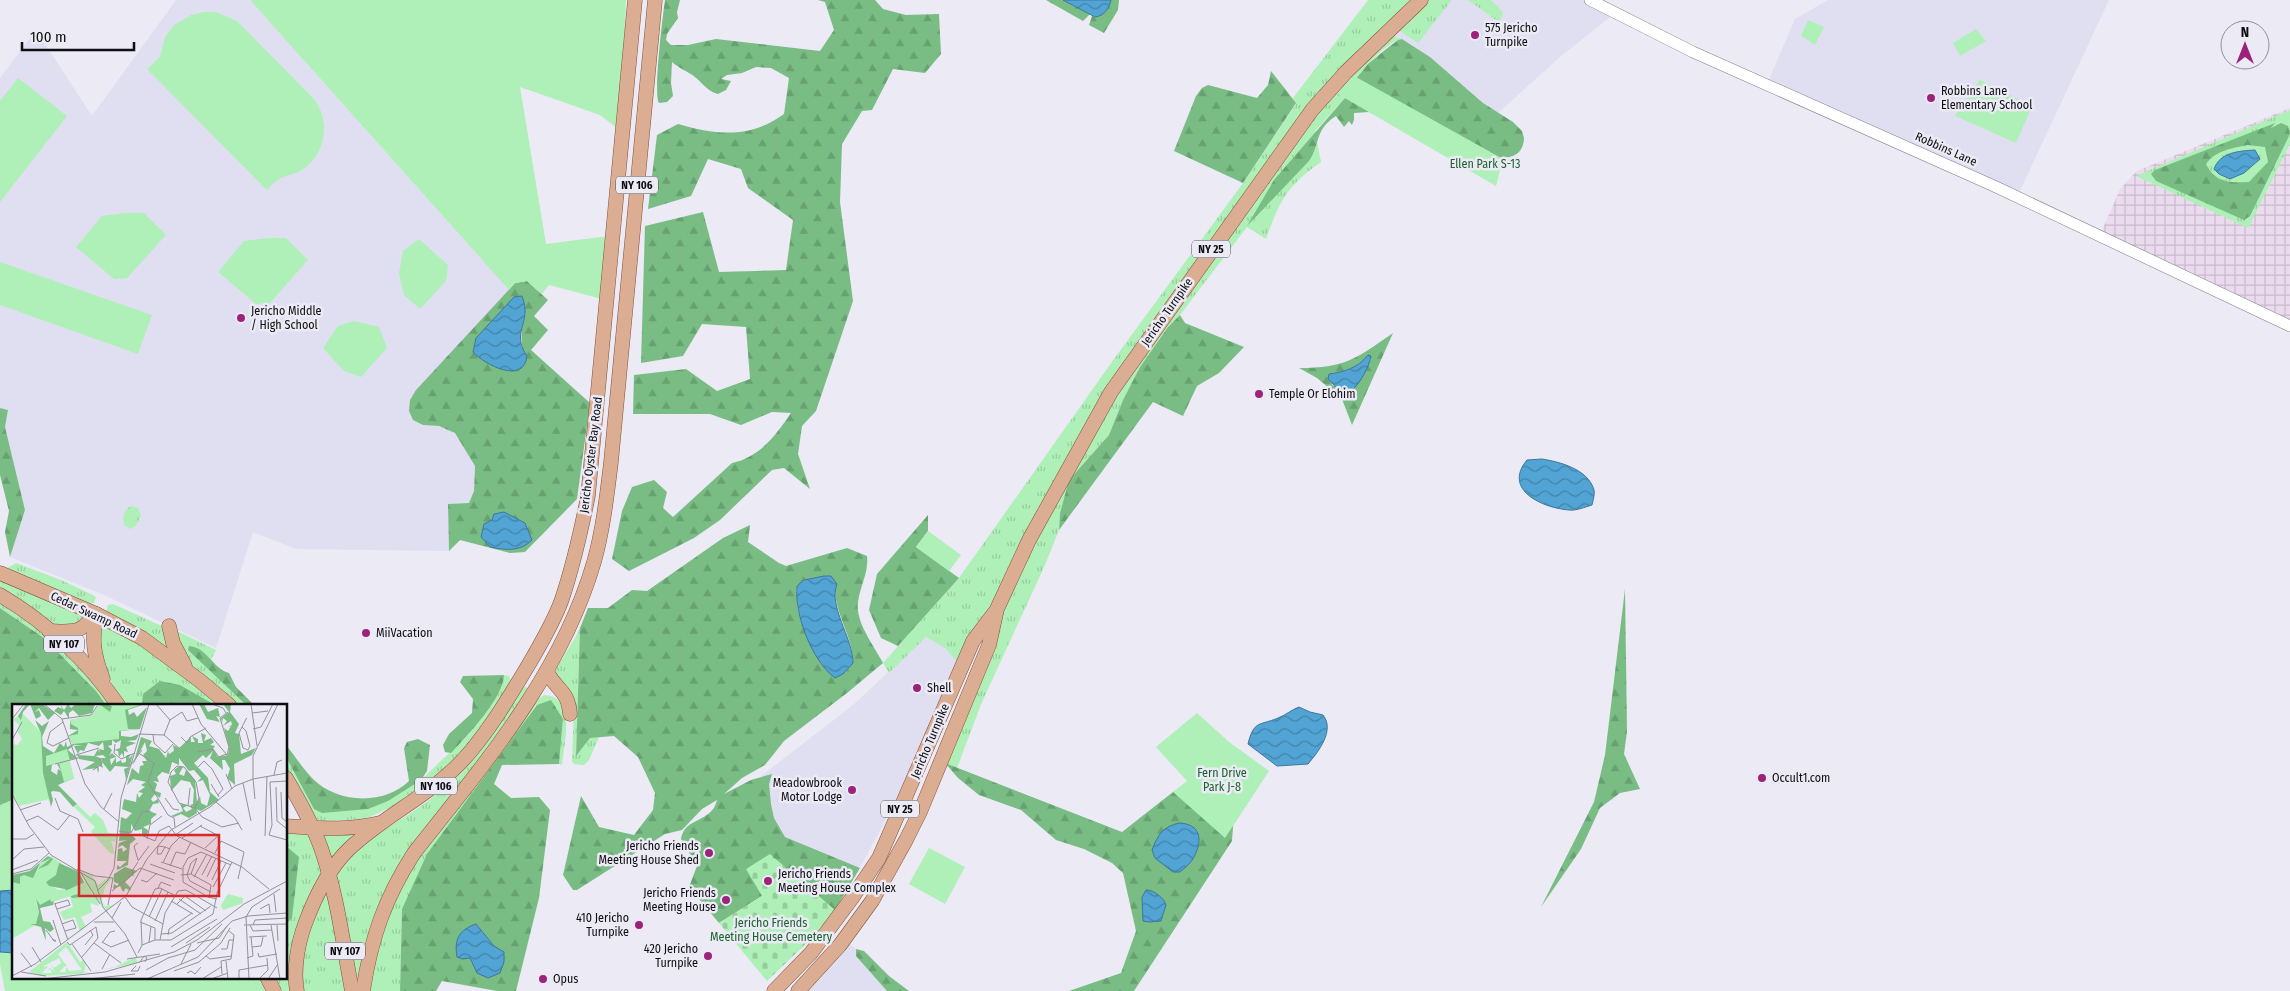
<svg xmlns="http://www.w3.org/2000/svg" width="2290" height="991" font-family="'Fira Sans Condensed',sans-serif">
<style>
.built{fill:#e0dff1}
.industrial{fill:url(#industrial-grid)}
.grass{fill:url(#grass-tufts)}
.forest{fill:url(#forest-firs);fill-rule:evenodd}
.cemetery{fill:url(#cemetery-stones)}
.park{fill:#aff0b8}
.water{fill:url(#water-waves);stroke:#3d779a}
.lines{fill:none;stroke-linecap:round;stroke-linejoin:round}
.minor-casing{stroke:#7d7d87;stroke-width:12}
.major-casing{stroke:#845137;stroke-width:15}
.minor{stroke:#fff;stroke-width:11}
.major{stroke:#dbad93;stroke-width:14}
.poi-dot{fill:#9b237c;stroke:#ebeaf5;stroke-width:2}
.labels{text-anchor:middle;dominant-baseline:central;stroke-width:5;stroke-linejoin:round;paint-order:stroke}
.shield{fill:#ebeaf5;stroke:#504f55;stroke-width:1}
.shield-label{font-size:11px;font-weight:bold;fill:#0e0d11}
.poi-label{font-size:12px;fill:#0e0d11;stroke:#ebeaf5;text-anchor:start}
.street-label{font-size:12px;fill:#0e0d11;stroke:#ebeaf5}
.park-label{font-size:12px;fill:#1a632e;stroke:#ebeaf5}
.inset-road{fill:none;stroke:#93929a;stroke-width:1}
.view{fill:#d62828;fill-opacity:0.15;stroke:#d62828;stroke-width:2.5}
.inset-edge{fill:none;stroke:#0e0d11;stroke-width:2.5}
</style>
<defs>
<pattern id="industrial-grid" width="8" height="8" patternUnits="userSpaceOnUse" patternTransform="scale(1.25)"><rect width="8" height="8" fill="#ebdbee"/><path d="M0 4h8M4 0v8" fill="none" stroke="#c8bbcb"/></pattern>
<pattern id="grass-tufts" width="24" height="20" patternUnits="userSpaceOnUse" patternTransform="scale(1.25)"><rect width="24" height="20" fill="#aff0b8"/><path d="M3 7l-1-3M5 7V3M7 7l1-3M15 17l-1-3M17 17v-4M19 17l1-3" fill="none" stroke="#95cd9d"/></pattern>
<pattern id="forest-firs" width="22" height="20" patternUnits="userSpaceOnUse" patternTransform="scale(1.25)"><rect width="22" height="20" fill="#79bd84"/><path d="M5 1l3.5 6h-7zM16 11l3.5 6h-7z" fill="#67a171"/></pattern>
<pattern id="cemetery-stones" width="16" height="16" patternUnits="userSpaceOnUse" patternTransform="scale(1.25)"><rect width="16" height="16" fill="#aff0b8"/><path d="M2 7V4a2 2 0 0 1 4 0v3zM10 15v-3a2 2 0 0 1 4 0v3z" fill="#95cd9d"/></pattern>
<pattern id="water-waves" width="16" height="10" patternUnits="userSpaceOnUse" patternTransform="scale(1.25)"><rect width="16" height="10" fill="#51a4d4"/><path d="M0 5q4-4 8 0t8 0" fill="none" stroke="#4284ab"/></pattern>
</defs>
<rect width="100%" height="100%" fill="#ebeaf5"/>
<!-- built -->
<g class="built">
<polygon points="176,0 250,0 509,290 416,390 423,425 439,426 455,433 475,466 474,492 469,503 448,504 449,551 296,549 253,532 216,648 104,595 10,557 25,510 5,427 8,410 0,408 0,78 36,30 92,116"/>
<polygon points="1419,0 1590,0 1614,14 1560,57 1498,113 1483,103 1430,57 1408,42 1385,34"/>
<polygon points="1828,0 2109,0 2017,197 1767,84 1795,19"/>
<polygon points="926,637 946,649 957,662 931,734 860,868 785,837 774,818 768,789 760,777 853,705"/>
<polygon points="847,942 856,949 856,956 887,991 801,991"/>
</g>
<!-- industrial -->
<polygon class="industrial" points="2290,108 2290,326 2100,235 2120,189 2137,171"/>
<!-- grass -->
<g class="grass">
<path d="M1368 0H1452L1418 43 1392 26 1385 34 1402 39C1388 41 1366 66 1357 77L1347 72 1332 90 1345 98 1315 131 1321 162C1287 186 1280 200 1266 239L1247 227 1180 315 1168 327 1140 367 1123 400 1109 435 1069 480 1060 513 1059 530 1045 565 982 702 957 768 945 763 997 610 957 662 946 649 926 637 889 673 883 663 959 578 1114 359 1243 183 1296 104 1293 98Z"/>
<polygon points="1468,0 1491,0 1503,12 1500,23"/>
<polygon points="2290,110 2290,144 2248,228 2136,176"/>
<path d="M131 506 138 508 141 515 136 526 130 529 124 525C122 517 124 510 131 506Z"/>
<polygon points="16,563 61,580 93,595 96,597 94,603 88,604 6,569"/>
<polygon points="0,577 84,613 87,623 59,627 16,596 0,588"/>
<polygon points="0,602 29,621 68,654 113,705 106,705 96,691 44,638 0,608"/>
<polygon points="113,604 166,628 172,652 106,612 108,605"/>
<path d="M101 620 170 663 220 705H126C104 673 96 660 101 620Z"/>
<polygon points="171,628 216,650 211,660 205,653 202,663 246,705 230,705 193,674"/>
<path d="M580 628 576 755 590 738 599 737 589 760 584 765 574 764 572 762 574 707 554 673C562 657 573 644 580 628Z"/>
<polygon points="504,675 509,676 512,684 481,731 454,759 434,777 396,805 365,819 322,821 316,819 286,776 286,757 314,809 368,809 421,780 469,734 501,689"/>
<path d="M525 687H527L526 695 475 768 418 840 358 990 333 875C346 861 359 847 375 836 397 821 421 808 441 790 474 760 497 730 519 691Z"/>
<path d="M544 695C577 697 564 742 562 765L559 764 563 719 536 705 402 909 400 991H370L373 960 383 922 419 853 538 699Z"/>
<polygon points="286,830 310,832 324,874 292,991 281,991 273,977 286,977"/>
<polygon points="320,833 352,835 348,847 332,864"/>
<path d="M325 890 328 891 345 991H303C300 949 310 928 325 890Z"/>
</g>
<!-- forest -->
<g class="forest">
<path d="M665 0H680L677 12 678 18 667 34 666 40 671 45H688L716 39 820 51 834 30 825 2 818 0H875L883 9 906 15 939 14 941 54 925 73 893 69 872 110 862 111 842 144 840 202 853 301 816 411 802 426 798 454 810 489 784 468 772 470 720 520 694 538 629 571 612 559 622 511 632 487 654 480 667 492 663 508 673 517 732 463C760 457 776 435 791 413L772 412 741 425 710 414H633L634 375 686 369 717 391 750 379 746 327 702 324 683 356 641 363 645 226 703 212 719 272 786 270 793 220 748 188 741 169 708 159 691 196 648 209 657 135 678 124C716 135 750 139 784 114L789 78 771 68 756 67 742 73 727 75 721 79 731 81 726 90 718 94C705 91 701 79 689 73 682 69 678 67 672 62L671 83 673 96 667 102 659 103C653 95 663 14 665 0Z"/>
<polygon points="1046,0 1063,0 1090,14 1083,21"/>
<polygon points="1111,0 1119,0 1118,10 1104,33 1089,25 1092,16 1095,17"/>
<path d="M1402 39 1430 57 1483 103 1513 122 1522 131 1524 138C1523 161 1502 159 1485 156L1369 112 1354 113V120L1352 125 1349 121 1344 127 1336 116C1314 130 1321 143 1309 161L1247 226 1274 180 1345 98 1354 81 1368 64 1385 50 1398 40Z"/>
<polygon points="1271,71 1296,103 1243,183 1174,151 1196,96 1202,88 1208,85 1257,98 1268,85"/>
<path d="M2275 123 2271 128 2281 123 2288 126 2290 134 2250 216 2244 220 2156 181 2151 174 2155 170ZM2248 145 2265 147 2268 162 2249 182C2231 183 2215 183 2206 164 2216 150 2233 148 2248 145Z"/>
<path d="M527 281 548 300 534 316 548 330 531 350 590 403 577 499 525 552 510 553 460 540 449 551 448 504 469 503 474 491 475 466 455 433 439 426 423 425 413 420 409 411 410 400 416 390 515 283ZM522 296C528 315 518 329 523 350L476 338C493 324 502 305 522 296Z"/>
<polygon points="1180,315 1185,323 1244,347 1219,373 1197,386 1183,416 1153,402 1059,530 1060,513 1069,480 1109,435 1123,400 1140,367 1168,327"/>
<path d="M1393 333 1352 425 1342 399 1317 378 1299 368C1346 368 1355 359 1393 333ZM1368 356 1371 359 1358 383 1333 386 1328 379 1329 374C1344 372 1358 368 1368 356Z"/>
<polygon points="0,408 8,410 5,427 25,510 10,557 5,532 9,511 0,475"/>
<polygon points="928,515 928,531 916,547 959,578 898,646 881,638 869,610 877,574"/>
<path d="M750 525 748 542 779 563 786 566 847 548 867 556C869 572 860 586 858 602 855 622 874 646 883 663L847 693 784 741 765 765 742 778 724 794 751 780 772 774 769 784 771 804 774 818 785 837 860 868 835 910 762 896 719 923 689 887 697 866 681 839C684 817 712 823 717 800L702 809 682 830 665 834 577 890H573L563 875 581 796 599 827 634 835 653 810 655 793 638 757 614 736 590 738 576 756 580 628 588 608H608L632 590 647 591 723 538ZM819 577 835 588C835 615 853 636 853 663L843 674 821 664 798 611 796 589 804 580Z"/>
<polygon points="1625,589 1627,732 1624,754 1640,789 1620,793 1600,808 1581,849 1541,907 1594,802 1605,755"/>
<polygon points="0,608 44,638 96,691 106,705 14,705 14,890 0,891"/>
<path d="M189 646C208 648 212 668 229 673L236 687 254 705H246L188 650Z"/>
<path d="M504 675C504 697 467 736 451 753L445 752 443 745 449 734 472 713 473 699 460 682 463 676Z"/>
<polygon points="160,681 180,685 215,705 142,705 143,694"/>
<path d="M551 700 563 719 559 764 502 765 494 784 511 798 539 797 550 810 539 898 516 991H497L442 981 436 991H400L402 909 427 854 537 705ZM476 924 494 946 503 952 478 973 470 958Z"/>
<path d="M418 739 430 745 427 771 421 780 388 801 368 809 322 813 314 809 286 757V745C295 756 303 769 313 779 338 804 385 805 409 781L404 748 407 742Z"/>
<polygon points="945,763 1122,832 1173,792 1186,788 1234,813 1232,841 1134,991 1069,991 1121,973 1136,931 1123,873 1112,863 1084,849 1056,840 1021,810 979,795 958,778"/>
<polygon points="286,846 299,857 292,918 286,924"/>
<polygon points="856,949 864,951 889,976 909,991 887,991 856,956"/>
</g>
<!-- cemetery -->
<polygon class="cemetery" points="770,854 835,910 811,939 767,981 719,923 762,896 746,869"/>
<!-- park -->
<g class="park">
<polygon points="250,0 626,0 621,131 600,115 520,87 546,244 609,236 602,299 549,285 542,294 527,281 515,283 509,290"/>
<path d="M204 12H216L237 21 314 99C331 121 326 154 302 170 295 175 284 175 278 180 274 182 270 187 267 190L147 69 160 57 165 37 174 25 191 15Z"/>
<polygon points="1808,20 1824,27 1815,45 1801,36"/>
<polygon points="1976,29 1986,41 1960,56 1953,43"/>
<polygon points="1347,72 1503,159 1496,186 1331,90"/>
<polygon points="18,78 67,116 0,202 0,101"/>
<polygon points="1980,80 2032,106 2016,143 1955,116"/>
<polygon points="125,213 144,213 166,235 127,278 114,279 76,247 102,216"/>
<polygon points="268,238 286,238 308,260 270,303 256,304 218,272 244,241"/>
<polygon points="419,239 448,265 446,281 420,309 404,295 399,273 403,251"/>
<polygon points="0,262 152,315 138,354 0,305"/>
<polygon points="354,321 379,327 387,348 361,377 344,371 323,348 338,326"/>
<polygon points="928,531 961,555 949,571 916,547"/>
<polygon points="1197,713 1229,742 1269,771 1225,838 1173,792 1187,781 1156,747"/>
<polygon points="14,799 14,977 261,977 265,991 5,991 0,964 0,805"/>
<polygon points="929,848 965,867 945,904 909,884"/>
</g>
<!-- water -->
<g class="water">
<path d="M1063 0H1111C1109 9 1104 16 1095 17Z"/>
<path d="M2255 150 2260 159 2244 173 2230 179 2219 174 2214 169C2220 152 2239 151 2255 150Z"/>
<path d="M522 296C523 299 525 305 525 308 526 327 513 336 527 356 524 385 485 365 473 352L476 338 514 297Z"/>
<path d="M1368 355 1371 356C1369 367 1360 384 1351 391 1340 392 1334 386 1328 379L1329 374C1344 372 1358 368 1368 355Z"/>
<path d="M1542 459C1560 462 1588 469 1594 490 1595 494 1593 500 1592 505 1585 507 1576 511 1569 510 1543 508 1502 490 1527 460Z"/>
<path d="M504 512 525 523 532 540C520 552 506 550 490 547L481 537 484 524 492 520 494 514Z"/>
<path d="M824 576H831L837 584C828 606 853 638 853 663L843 674 835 678C812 661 794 614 797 586L804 580Z"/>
<path d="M1299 707 1310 712 1323 715C1335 730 1319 751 1308 764L1277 766 1248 744C1254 720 1259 726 1278 718 1286 715 1291 710 1299 707Z"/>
<path d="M1179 823C1201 824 1203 840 1194 857 1191 863 1185 868 1180 872H1173L1155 858 1152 850C1158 834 1163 827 1179 823Z"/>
<polygon points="14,890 14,953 0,952 0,891"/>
<path d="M1146 890C1154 890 1164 898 1166 905L1161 921 1149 922 1143 921 1142 897Z"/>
<path d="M476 924 494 946 504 952V962L500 973 488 978 477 973 470 958 462 959 457 957C454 939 459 930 476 924Z"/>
</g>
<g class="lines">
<!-- minor casing -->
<g class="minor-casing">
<polyline id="minor" points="1590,0 1693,52 1994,186 2290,326"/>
</g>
<!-- major casing -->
<g class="major-casing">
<g id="major">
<polyline points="0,573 96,614 142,638 199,680 229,705"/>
<path d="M0 595C46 622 88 661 118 705"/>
<path d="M96 614C92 640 93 653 103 679"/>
<polyline points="169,626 173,643 185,666"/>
<path d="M49 631C76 632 79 634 96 614"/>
<path d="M547 672C558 692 568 690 570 714"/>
<path d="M286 778C299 800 312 823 321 848 337 894 343 943 352 991"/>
<path d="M286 826C320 828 346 831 380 823"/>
<polyline points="267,977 274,991"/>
<path d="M297 991C293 970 298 943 305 924 315 897 328 869 349 849 387 813 436 793 470 752 493 725 511 694 529 664 541 643 554 622 562 599 573 566 581 531 588 496L635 0"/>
<path d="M363 991C371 938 385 898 414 853 485 763 561 675 594 562 603 530 607 495 611 462L655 0"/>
<polyline points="774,991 811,953 852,898 879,858 973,641 995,612"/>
<polyline points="798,991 840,945 872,901 906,840 920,812 989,645 997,609 1029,540 1111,392 1312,110 1346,72 1421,0"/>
</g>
</g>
<!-- minor -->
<use href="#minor" class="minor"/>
<!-- major -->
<use href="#major" class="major"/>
</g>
<!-- markers -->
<g class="poi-dot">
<circle cx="1475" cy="35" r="5"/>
<circle cx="1931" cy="98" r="5"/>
<circle cx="241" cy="318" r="5"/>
<circle cx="1259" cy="394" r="5"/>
<circle cx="366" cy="633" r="5"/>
<circle cx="917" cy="688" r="5"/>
<circle cx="1762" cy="778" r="5"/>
<circle cx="852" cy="790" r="5"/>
<circle cx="709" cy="853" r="5"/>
<circle cx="768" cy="881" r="5"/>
<circle cx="726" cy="900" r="5"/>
<circle cx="639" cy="925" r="5"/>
<circle cx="708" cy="956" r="5"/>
<circle cx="543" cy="979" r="5"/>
</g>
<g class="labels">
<!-- shield labels -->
<g class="shield">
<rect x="616" y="176.5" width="42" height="17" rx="4"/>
<rect x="1192" y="240.5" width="38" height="17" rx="4"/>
<rect x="44" y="635.5" width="40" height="17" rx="4"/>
<rect x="415" y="777.5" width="42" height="17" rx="4"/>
<rect x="881" y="800.5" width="38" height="17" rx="4"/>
<rect x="325" y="942.5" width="40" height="17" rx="4"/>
</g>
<g class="shield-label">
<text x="637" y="185">NY 106</text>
<text x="1211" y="249">NY 25</text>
<text x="64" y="644">NY 107</text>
<text x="436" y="786">NY 106</text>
<text x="900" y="809">NY 25</text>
<text x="345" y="951">NY 107</text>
</g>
<!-- poi labels -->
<g class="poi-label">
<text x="1485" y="28">575 Jericho<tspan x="1485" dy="14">Turnpike</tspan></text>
<text x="1941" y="91">Robbins Lane<tspan x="1941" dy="14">Elementary School</tspan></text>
<text x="251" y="311">Jericho Middle<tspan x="251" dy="14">/ High School</tspan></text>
<text x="1269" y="394">Temple Or Elohim</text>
<text x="376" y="633">MiiVacation</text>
<text x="927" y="688">Shell</text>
<text x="1772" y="778">Occult1.com</text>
<text x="842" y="783" text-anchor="end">Meadowbrook<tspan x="842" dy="14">Motor Lodge</tspan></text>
<text x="699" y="846" text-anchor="end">Jericho Friends<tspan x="699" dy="14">Meeting House Shed</tspan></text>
<text x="778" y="874">Jericho Friends<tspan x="778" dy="14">Meeting House Complex</tspan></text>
<text x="716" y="893" text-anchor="end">Jericho Friends<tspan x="716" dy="14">Meeting House</tspan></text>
<text x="629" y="918" text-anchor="end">410 Jericho<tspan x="629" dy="14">Turnpike</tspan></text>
<text x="698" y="949" text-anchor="end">420 Jericho<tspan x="698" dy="14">Turnpike</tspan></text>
<text x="553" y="979">Opus</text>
</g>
<!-- street labels -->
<g class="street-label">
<text transform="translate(1946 149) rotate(24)">Robbins Lane</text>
<text transform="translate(1167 312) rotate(-55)">Jericho Turnpike</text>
<text transform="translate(591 455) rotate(-83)">Jericho Oyster Bay Road</text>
<text transform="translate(94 615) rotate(25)">Cedar Swamp Road</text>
<text transform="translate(930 741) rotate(-67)">Jericho Turnpike</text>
</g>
<!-- park labels -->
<g class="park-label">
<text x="1485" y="164">Ellen Park S-13</text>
<text x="1222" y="773">Fern Drive<tspan x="1222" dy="14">Park J-8</tspan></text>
<text x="771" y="923">Jericho Friends<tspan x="771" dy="14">Meeting House Cemetery</tspan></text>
</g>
</g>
<!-- overview -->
<g transform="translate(12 704)">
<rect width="275" height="275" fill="#ebeaf5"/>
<path d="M11 10 29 28 38 95 7 102 0 89V40L6 41 10 35 5 27 7 21 1 15ZM39 152 53 162 80 171 86 181 97 173 101 174 102 170 103 178 100 174 93 183 90 197 93 202 102 201 94 206 88 192 91 204 101 216 92 206 83 191 87 202 78 199 80 208 69 213 74 223 58 235 68 227 63 213 52 216 48 208 61 203 58 192 82 191 69 170 47 160 45 171 34 178 46 186 53 185 58 192 27 202 23 195 27 208 25 220 0 235V172L6 175ZM216 190 231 194V199L211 206 209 201ZM55 238 68 258 71 256 74 260 72 269 103 263 123 253 126 259 68 270 29 272 17 268ZM54 243 70 266 57 267 54 263V268H47L53 262H55L46 250ZM47 254 49 259 42 264 39 261 43 268 38 264 34 267 38 265 40 269H30L36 262 30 263Z" fill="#aff0b8" fill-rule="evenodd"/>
<path d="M14 0H30L43 9 36 16 27 4 23 8 27 6 29 12 24 15 18 0 11 8 9 16 6 12ZM48 0 52 6 56 0 59 4 64 0H83L80 9 67 12 61 6 57 9V15L52 7 49 11 42 7 46 3 50 5ZM87 0H133L116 6 117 11 122 8 125 13 135 3 128 25 109 27V32L119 33 127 30 124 36 115 37 124 39 114 43 116 48 112 47V54L110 49 107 53 106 47 102 46 108 44 109 36 104 39 100 36V41L96 42 100 46 97 52 100 49 104 53 98 55 99 61 104 53V59L109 56 110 59 114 58V52L118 50 117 55 121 50 114 76 112 65 117 63 103 62 98 68 90 58 89 54H94L91 51 83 52 88 54 91 64 86 61 87 66 86 69 85 64 70 66 83 58 67 55 65 51 82 52 86 45 88 49 87 45 92 46 91 38 87 42 76 39 72 47 68 46 66 50 62 42H71L62 41 56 46 65 54 55 56 53 53 52 57 48 53 45 59 40 61 39 67 45 71 46 65 49 67 45 60 53 58 62 74 46 81 65 100 61 103 48 88 41 87 39 88 41 96 39 103 31 69 29 29 23 16 30 22 37 17 30 33 31 42 42 49 48 39 52 43 54 37 55 43 61 40 56 32 66 26 58 25V16L68 15 71 20 80 18 87 26 113 24 107 11 83 16ZM187 0H192L196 8 206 4 208 13 204 12 208 18 195 15ZM211 0H219L218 8 227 20 223 29 227 30 229 50 244 44 240 51 222 60 223 81 215 74 218 65 213 56H210L211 66 198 54 201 47 194 54 191 51 182 59 196 74 198 88 207 96 189 107 184 105 185 109 177 114 169 110 162 113 159 112 171 107 168 100 176 101 171 104 174 108 180 105 177 101 184 104 178 101 181 100 182 86 178 78 169 76 159 87 158 72 164 70 162 66 166 63H171L167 70 172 72 174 66 183 76 185 99 188 92 189 99 195 102 198 91 191 76 185 78 189 74 182 66 177 67 167 54V61L160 58 157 70 150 68 145 73 147 78 141 77 145 80 143 87 149 89 148 94 143 90 139 95 141 98 146 95 147 99 141 100 137 107 145 110 139 115V120L131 123 136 126 135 132 130 131V125L123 127 119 120V128L121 126 117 129 124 135 118 140 116 161 105 166V161L108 163 115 157H105L106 145 110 144 111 148 115 145 110 141 106 144 107 139 115 136 107 137 109 113 114 115 120 109 110 105 112 95 124 98 125 89 127 94 131 89 126 88 133 83 129 81 134 78 121 75 115 81 120 64 127 70 128 62 132 61 130 57H135L131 51 135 47 133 38 121 61 129 33 140 37 137 42 147 45 154 54 156 47 157 50 162 47 161 41 167 44 179 33V38H183L180 32 186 35V39H191L189 29 194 31 192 37 199 34 202 38 198 41 203 42 201 45 206 53 216 51 217 44 212 24 216 27 219 22 215 23 220 21 219 17 211 22 215 17 211 14 210 19 209 14 217 8ZM36 152 41 155 36 161 26 165 39 154 28 159 21 174 12 171 8 173V180L0 178V171L18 167ZM47 159 67 168 79 192 60 194 53 185 37 182 34 178 44 171ZM113 163 125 167 113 178 119 184 118 187 114 184 111 188 108 182 101 185 102 180 105 182 107 180 102 178V170ZM24 195 28 201 39 195 42 197 41 201 28 204 31 217 38 218 42 225 38 228 33 224 34 237 29 223 18 220H24L27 208Z" fill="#79bd84"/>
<path d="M87 0 98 8 100 2 93 0H132L113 6 116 25H128L107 27V35L61 40 56 32 66 30V24L59 20 58 16 80 11ZM55 45 62 74 52 78 47 59 34 62V52ZM65 100 78 113 83 109 91 116 96 129 105 130 103 138 99 137 103 150 98 149 79 128 83 123 62 103ZM75 177 83 198 68 200 66 190 39 198 38 194Z" fill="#aff0b8"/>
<path class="inset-road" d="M32 0 50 15 73 80 89 103 107 118M144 0 158 16M180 0 189 20 215 51M200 0 211 4 214 9M239 0 245 42M240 9 256 7M0 15 12 0M50 15 79 11 85 2M158 16 170 8 175 17 186 14M51 18 38 28 35 39 41 42 57 34M230 23 234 27 238 42 236 46 231 44 227 29 234 15 235 14M241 25 249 23 261 0M127 30 152 31 158 16M141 30 142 39 153 49 161 40M152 31 167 44M169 33 175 39 178 33 194 24M0 36 10 18M275 36V54M103 40 102 49 109 55 123 49M186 48 201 45 207 53 214 50M128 50 142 59 136 78 156 111 162 114 163 123M64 51 87 44M215 51 217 43 208 14 216 8M43 60 66 54M118 62 130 46M186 63 192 57 200 65 211 85 206 91M81 66 90 60 88 54M214 70 220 85M262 71 265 58 270 56M241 75 243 95M241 75V52L266 0M258 78 260 121 257 131 275 136M258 78 275 77M231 79 239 117M199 80 207 93M264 83 265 117 275 125M269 88 270 114 275 118M0 90 17 122 39 151 83 177 91 203 113 230 125 253M43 94 48 107 66 115 71 128M153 94 161 105 167 106M204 98 223 114 230 126M176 102 178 84M183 104 187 94 184 78 172 63 165 62 159 68 156 78 167 99 183 104 190 113 210 123 227 119M92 105 100 89M8 106 29 99M14 117 26 112 46 126 58 111M157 122 165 132 230 163 257 185M188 122 207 132M107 127 119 129 130 108 139 107M127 130 143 137 147 127 157 122M163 131 181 119M253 132 255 72M170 134 190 121M0 135H14L22 130M135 135 138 121 150 112M153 143 146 142 145 150H149L153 143 158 145M193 144 208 130M203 149 209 137 232 148 226 175M0 156 12 145 32 143M126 156 122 142 126 139M126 157 137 142M149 158 170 165M151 159 159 142 168 133M138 160 163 169M158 162 164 148 173 150 179 138M65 165 83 172 101 174 96 201M0 166 26 156M69 169 88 200M0 170 19 165 37 149M179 170 185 154M169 171 179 170 199 181 197 194M175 171 178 177 199 188M175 171 179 159 185 154M190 171 200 152M121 172 120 167 126 158M182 173 195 150M195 173 204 154M129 176 135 178 145 169M200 176 209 157M201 183 214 159M146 184 149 178 159 182M86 186 96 176 102 164 109 94 137 0M100 187 128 164 162 176M262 190 264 208M113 193 120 203 151 220M167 195 189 210M205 195 196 193 171 178V163L176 154 189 148 219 161M159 197 181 210M42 200 56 196 58 201 45 205M43 200 56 236M165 200 173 192 194 207M248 205 257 200 258 209M137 213 150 185M100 214 109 198M41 216 49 241M143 217 156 188M82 218H102M128 218 143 224V236M50 220 61 216 64 224 53 227M232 221 275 220M238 221 241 227 260 226M241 221 243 216 275 214M259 221 268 275M265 221 266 237M34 226 42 237H44L40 235M149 230 160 229 199 202M156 231 157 225 180 209M237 233 255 232M148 236 153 209 166 187 174 186 205 204M55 238 58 241 84 223 86 234 70 253M90 238 99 243 117 236M137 238 139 222M82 239 109 259M90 239 98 228 103 227M174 239 198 223M185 239 207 234 215 222M60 240 79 267M73 241 81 231 78 226M130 241 129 216 143 185 148 184 162 191M20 243 29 258M159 243 205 215M240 243 249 242 251 233M209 245H215L217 236H222M9 249 20 263M126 249 130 241 143 236H159L201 210 205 189 220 158M246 249 247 253 265 250M194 252 198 255 220 252M235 254 241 252 239 233M115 255 148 250M214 257 216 275M128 258 132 252 135 254 133 258M169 260 179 240M124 262 119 267H126L128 262M90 265 98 250M134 266 156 254 183 246 210 220M162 267 187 258 209 239 218 224M9 268 34 272M175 269 179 267 183 270 189 263M210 270 209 257 219 255 222 231 217 227M0 272 23 260 114 192 135 155 159 126 198 103 223 82 241 75 275 69M30 275 93 268 162 248 185 236 232 200 275 177M77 275 123 270M135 275 186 253 220 217 236 212 275 209M190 275 209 263M199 275 216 269M227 275V266L256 261M237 275 234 213 240 203 268 185M247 275 256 266 255 254M256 275 266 260"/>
<path class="view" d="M67 131H207V192H67Z"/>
<rect width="275" height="275" class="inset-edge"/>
</g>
<!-- north arrow -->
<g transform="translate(2245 45)"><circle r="24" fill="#ebeaf5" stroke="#93929a"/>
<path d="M0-4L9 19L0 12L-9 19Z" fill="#9b237c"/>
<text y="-8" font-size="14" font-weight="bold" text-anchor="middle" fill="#0e0d11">N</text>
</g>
<!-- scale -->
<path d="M22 42v8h112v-8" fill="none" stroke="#0e0d11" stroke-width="2.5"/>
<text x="30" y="42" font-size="15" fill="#0e0d11" stroke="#ebeaf5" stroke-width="4" paint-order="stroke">100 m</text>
</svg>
